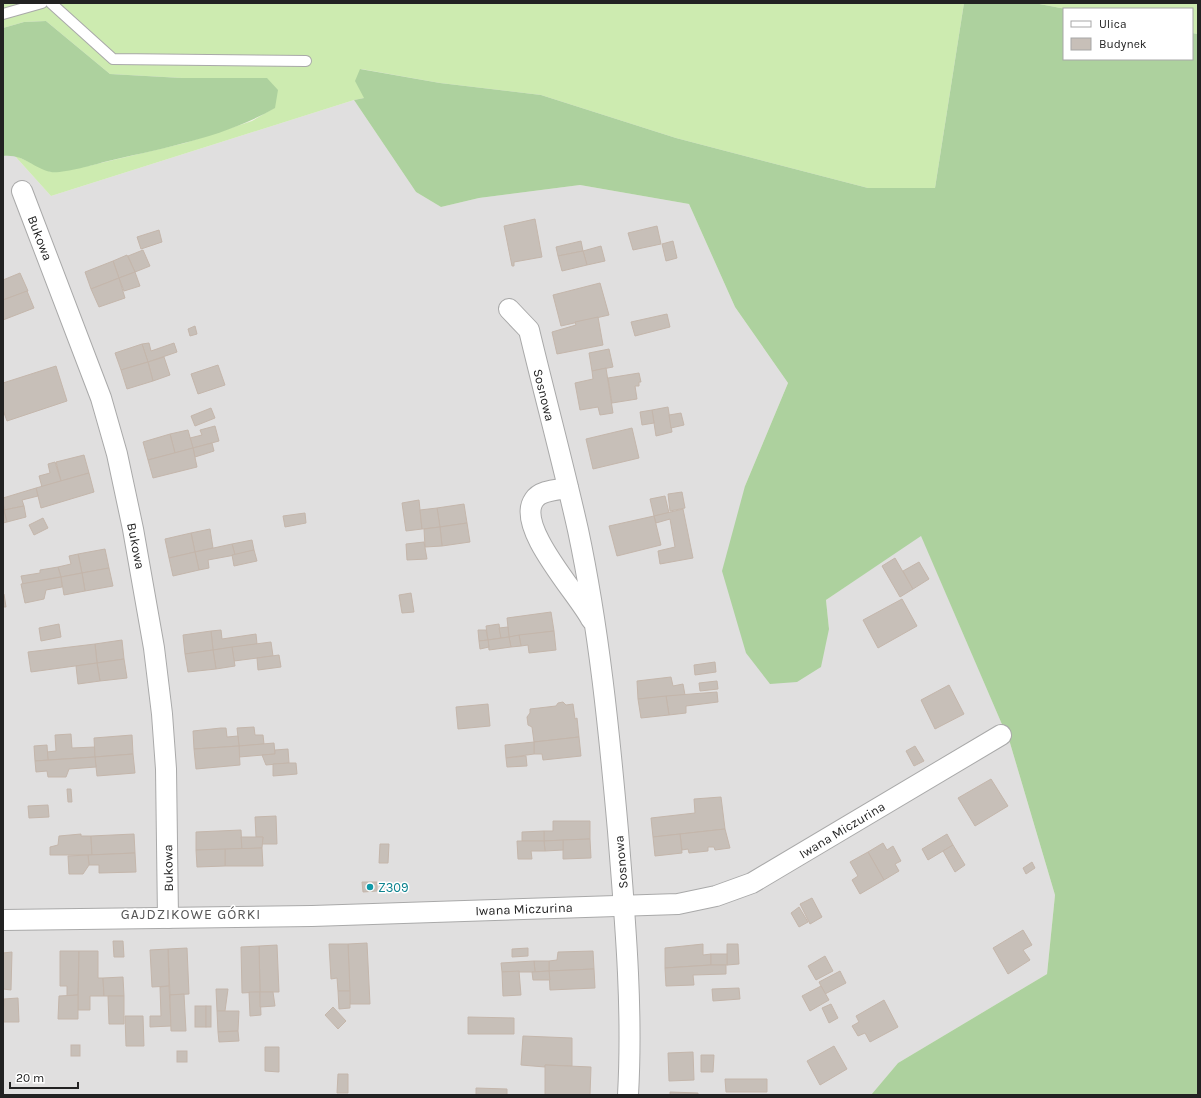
<svg xmlns="http://www.w3.org/2000/svg" width="1201" height="1098" font-family="Karla,sans-serif">
<style>
.residential{fill:#e0dfdf}
.grass{fill:#cdebb0}
.forest{fill:#add19e}
.building{fill:#c7bfb8;stroke:#c4b6ab}
.lines{fill:none;stroke-linecap:round;stroke-linejoin:round}
.service-casing{stroke:#a9a9a9;stroke-width:12}
.minor-casing{stroke:#a9a9a9;stroke-width:22}
.service{stroke:#fff;stroke-width:10}
.minor{stroke:#fff;stroke-width:20}
.culture-dot{fill:#0f9aa8;stroke:#fff;stroke-width:1.5}
.labels{text-anchor:middle;dominant-baseline:central;stroke-width:3;stroke-linejoin:round;paint-order:stroke}
.street-label{font-size:13px;fill:#222;stroke:#fff}
.culture-label{font-size:13px;fill:#0d838f;stroke:#fff;text-anchor:start}
.neighbourhood-label{font-size:14px;letter-spacing:1px;fill:#555;stroke:#fff}
</style>
<rect width="100%" height="100%" fill="#f2efe9"/>
<!-- residential -->
<polygon class="residential" points="354,100 416,192 441,207 479,198 580,185 689,204 735,307 788,383 745,486 829,629 826,600 921,535 1010,743 1055,895 1047,974 898,1063 871,1095 3,1095 3,156 14,155 51,196"/>
<!-- grass -->
<g class="grass">
<polygon points="3,3 964,3 935,188 868,188 676,138 541,95 440,83 361,69 364,98 354,100 51,196 14,155 51,172 88,166 185,143 252,121 274,108 182,78 110,74 46,21 24,22 3,28"/>
<polygon points="1034,3 1198,3 1198,34 1192,33 1192,9 1066,9"/>
</g>
<!-- forest -->
<g class="forest">
<polygon points="964,3 1034,3 1066,9 1064,9 1064,59 1192,59 1192,33 1198,34 1198,1095 871,1095 898,1063 1047,974 1055,895 1010,743 921,536 826,600 829,629 821,667 797,682 770,684 746,653 722,571 745,486 788,383 735,307 689,204 580,185 479,198 441,207 416,192 354,100 364,98 355,81 360,69 440,83 541,95 676,138 868,188 935,188"/>
<path d="M46 21 110 74 182 78H267L278 90 275 108C223 138 162 148 104 162 94 165 60 174 51 172 32 168 25 154 3 156V28L24 22Z"/>
</g>
<!-- building -->
<g class="building">
<polygon points="535,219 542,257 514,262 514,266 512,266 504,226"/>
<polygon points="657,226 661,244 633,250 628,233"/>
<polygon points="159,230 162,242 141,249 137,237"/>
<polygon points="581,241 583,251 558,256 556,247"/>
<polygon points="673,241 677,258 666,261 662,244"/>
<polygon points="601,246 605,261 587,265 583,251"/>
<polygon points="143,250 150,266 135,272 128,256"/>
<polygon points="583,251 587,265 562,271 558,256"/>
<polygon points="127,255 135,272 119,278 113,261"/>
<polygon points="113,261 119,278 91,289 85,272"/>
<polygon points="135,272 140,286 124,291 119,278"/>
<polygon points="20,273 28,291 3,300 3,280"/>
<polygon points="119,278 125,298 99,307 91,289"/>
<polygon points="600,283 609,315 561,326 553,295"/>
<polygon points="27,291 34,308 3,320 3,300"/>
<polygon points="667,314 670,327 635,336 631,322"/>
<polygon points="598,317 603,345 557,354 552,332 576,325 575,322"/>
<polygon points="195,326 197,334 190,336 188,329"/>
<polygon points="149,343 151,351 174,343 177,352 148,362 142,344"/>
<polygon points="142,344 148,362 121,370 115,353"/>
<polygon points="609,349 613,367 592,371 589,353"/>
<polygon points="164,357 170,375 153,381 148,362"/>
<polygon points="148,362 153,381 127,389 121,370"/>
<polygon points="218,365 225,385 198,394 191,374"/>
<polygon points="56,366 67,401 7,421 3,410 3,383"/>
<polygon points="606,368 613,413 600,415 598,407 580,410 575,383 593,379 592,371"/>
<polygon points="639,373 641,382 639,382 639,386 635,386 637,399 612,403 608,378"/>
<polygon points="668,407 672,432 656,436 652,410"/>
<polygon points="211,408 215,418 195,426 191,416"/>
<polygon points="652,410 654,423 642,425 640,412"/>
<polygon points="681,413 684,425 671,428 669,415"/>
<polygon points="215,426 219,441 193,448 190,438 202,435 200,430"/>
<polygon points="632,428 639,458 593,469 586,439"/>
<polygon points="188,430 193,448 175,453 170,434"/>
<polygon points="170,434 175,453 148,460 143,442"/>
<polygon points="212,443 214,451 195,457 193,448"/>
<polygon points="193,448 197,467 153,478 148,460"/>
<polygon points="84,455 89,473 61,481 56,462"/>
<polygon points="55,462 61,481 42,487 39,476 50,473 48,464"/>
<polygon points="89,473 94,492 41,508 36,488"/>
<polygon points="36,488 38,496 22,500 24,506 4,510 3,498"/>
<polygon points="682,492 685,508 670,511 668,494"/>
<polygon points="665,496 669,513 654,516 650,499"/>
<polygon points="419,500 422,529 406,531 402,503"/>
<polygon points="3,503 7,522 3,523"/>
<polygon points="464,504 467,523 440,527 437,508"/>
<polygon points="24,506 26,517 7,522 4,510"/>
<polygon points="437,508 440,527 422,529 420,510"/>
<polygon points="683,509 693,558 660,564 658,551 675,547 670,519 656,523 654,516"/>
<polygon points="305,513 306,523 285,527 283,516"/>
<polygon points="654,516 661,545 617,556 609,526"/>
<polygon points="43,518 48,528 34,535 29,525"/>
<polygon points="467,523 470,542 442,546 440,527"/>
<polygon points="440,527 442,546 425,547 424,529"/>
<polygon points="210,529 213,548 195,552 191,533"/>
<polygon points="191,533 195,552 169,558 165,539"/>
<polygon points="252,540 254,550 235,555 232,544"/>
<polygon points="424,542 427,559 407,560 406,544"/>
<polygon points="232,544 235,555 208,560 209,568 199,570 195,552"/>
<polygon points="105,549 109,568 82,573 78,554"/>
<polygon points="254,550 257,561 234,566 232,555"/>
<polygon points="195,552 199,570 173,576 169,558"/>
<polygon points="78,554 82,573 61,577 58,567 71,564 69,556"/>
<polygon points="895,558 913,589 900,597 882,566"/>
<polygon points="919,562 929,579 913,589 903,571"/>
<polygon points="58,567 61,577 23,584 21,576 40,573 40,570"/>
<polygon points="109,568 113,586 85,591 82,573"/>
<polygon points="82,573 85,591 64,595 61,577"/>
<polygon points="61,577 62,587 46,590 44,599 25,603 21,584"/>
<polygon points="411,593 414,612 402,613 399,595"/>
<polygon points="3,594 4,594 6,607 3,607"/>
<polygon points="902,599 917,626 878,648 863,620"/>
<polygon points="551,612 554,631 509,637 507,618"/>
<polygon points="59,624 61,637 41,641 39,628"/>
<polygon points="499,624 501,638 488,640 486,626"/>
<polygon points="508,627 509,637 501,638 499,628"/>
<polygon points="221,630 222,639 256,634 257,644 213,650 211,631"/>
<polygon points="478,630 486,630 488,640 479,641"/>
<polygon points="211,631 213,650 185,654 183,635"/>
<polygon points="554,631 556,650 529,653 528,645 521,646 519,635"/>
<polygon points="519,635 521,646 511,647 509,637"/>
<polygon points="509,637 511,647 489,650 488,640"/>
<polygon points="122,640 124,659 97,663 95,644"/>
<polygon points="488,640 489,647 480,649 479,641"/>
<polygon points="271,642 273,656 234,661 232,647"/>
<polygon points="95,644 97,663 31,672 28,652"/>
<polygon points="232,647 235,666 216,669 213,650"/>
<polygon points="213,650 216,669 188,672 185,654"/>
<polygon points="279,655 281,667 258,670 257,658"/>
<polygon points="124,659 127,678 100,681 97,663"/>
<polygon points="715,662 716,672 695,675 694,665"/>
<polygon points="97,663 100,681 78,684 76,666"/>
<polygon points="671,677 673,686 683,684 685,695 638,699 637,681"/>
<polygon points="717,681 718,689 700,691 699,683"/>
<polygon points="949,685 964,714 935,729 921,700"/>
<polygon points="717,692 718,702 686,706 686,713 669,715 666,696"/>
<polygon points="666,696 669,715 641,718 638,699"/>
<polygon points="563,702 566,705 573,704 575,719 577,718 579,737 534,742 532,727 528,725 527,717 530,713 530,709 556,706 558,703"/>
<polygon points="488,704 490,726 458,729 456,707"/>
<polygon points="254,727 255,735 263,735 264,744 239,746 237,728"/>
<polygon points="221,728 226,728 227,737 238,736 239,746 194,749 193,731"/>
<polygon points="71,734 72,748 95,747 95,757 48,760 47,752 56,751 55,735"/>
<polygon points="132,735 133,754 95,757 94,738"/>
<polygon points="579,737 581,756 543,760 542,754 534,754 534,742"/>
<polygon points="534,742 534,754 506,758 505,745"/>
<polygon points="274,743 275,754 239,757 239,746"/>
<polygon points="47,745 48,760 35,761 34,746"/>
<polygon points="239,746 240,765 196,769 194,749"/>
<polygon points="915,746 924,761 914,766 906,751"/>
<polygon points="288,749 289,763 266,765 262,755 275,754 275,750"/>
<polygon points="133,754 135,773 97,776 95,757"/>
<polygon points="526,756 527,766 507,767 506,758"/>
<polygon points="95,757 96,767 69,769 66,777 48,777 47,771 36,772 35,761"/>
<polygon points="289,763 296,763 297,774 273,776 273,764"/>
<polygon points="991,779 1008,806 975,826 958,798"/>
<polygon points="67,789 71,789 72,802 68,802"/>
<polygon points="721,797 725,829 653,837 651,818 695,813 694,799"/>
<polygon points="48,805 49,817 29,818 28,806"/>
<polygon points="276,816 277,844 262,844 263,837 256,837 255,817"/>
<polygon points="553,821 590,821 590,839 544,841 544,831 553,831"/>
<polygon points="725,829 730,848 715,850 714,847 708,847 708,851 689,853 688,849 682,850 680,834"/>
<polygon points="241,830 242,849 196,850 196,832"/>
<polygon points="544,831 544,841 522,841 522,832"/>
<polygon points="81,834 81,836 91,836 92,855 50,855 50,847 58,845 59,836"/>
<polygon points="134,834 135,853 92,855 91,836"/>
<polygon points="680,834 682,853 655,856 653,837"/>
<polygon points="947,834 953,845 928,860 922,849"/>
<polygon points="241,837 263,837 262,848 242,849"/>
<polygon points="590,839 591,858 563,859 563,840"/>
<polygon points="563,840 563,850 545,851 544,841"/>
<polygon points="517,841 544,841 545,851 531,851 532,859 518,859"/>
<polygon points="883,843 887,850 893,846 901,861 895,864 899,871 884,880 868,852"/>
<polygon points="380,844 389,844 388,863 379,863"/>
<polygon points="953,845 965,865 955,872 943,851"/>
<polygon points="262,848 263,866 225,866 225,849"/>
<polygon points="225,849 225,866 197,867 196,850"/>
<polygon points="868,852 884,880 860,894 852,880 858,876 850,862"/>
<polygon points="135,853 136,872 99,873 99,865 89,865 88,855"/>
<polygon points="88,855 89,865 83,874 69,874 68,856"/>
<polygon points="1032,862 1035,868 1026,874 1023,868"/>
<polygon points="362,882 377,882 377,891 363,892"/>
<polygon points="812,898 822,917 810,924 800,904"/>
<polygon points="799,907 808,922 799,927 791,913"/>
<polygon points="1023,930 1032,945 1023,950 1030,960 1008,974 993,948"/>
<polygon points="113,941 123,941 124,957 114,957"/>
<polygon points="367,943 370,1004 350,1004 348,944"/>
<polygon points="329,944 348,944 350,991 338,991 337,978 331,979"/>
<polygon points="703,944 703,955 711,954 711,965 665,968 665,948"/>
<polygon points="727,944 738,944 739,964 727,965"/>
<polygon points="277,945 279,992 260,992 259,946"/>
<polygon points="259,946 260,992 242,993 241,947"/>
<polygon points="187,948 189,994 170,995 168,949"/>
<polygon points="528,948 528,956 512,957 512,949"/>
<polygon points="168,949 169,986 152,987 150,950"/>
<polygon points="60,951 79,951 78,995 67,996 67,986 60,986"/>
<polygon points="79,951 98,951 98,978 103,978 104,996 90,996 90,1010 78,1010"/>
<polygon points="593,951 594,969 549,971 549,961 557,960 558,952"/>
<polygon points="12,952 11,990 3,989 3,953"/>
<rect x="711" y="954" width="16" height="11"/>
<polygon points="825,956 833,971 816,980 808,966"/>
<polygon points="534,961 549,961 549,971 535,972"/>
<polygon points="534,961 535,972 502,972 501,963"/>
<polygon points="711,965 726,965 726,974 693,975 694,985 666,986 665,968"/>
<polygon points="594,969 595,988 550,990 549,971"/>
<polygon points="519,971 521,995 503,996 502,972"/>
<polygon points="549,971 550,980 533,980 532,972"/>
<polygon points="840,971 846,983 825,994 819,982"/>
<polygon points="123,977 124,996 104,996 103,978"/>
<polygon points="169,986 171,1026 150,1027 150,1016 161,1016 160,987"/>
<polygon points="821,986 829,1000 810,1011 802,996"/>
<polygon points="739,988 740,999 713,1001 712,989"/>
<polygon points="216,989 228,989 225,1011 217,1011"/>
<polygon points="338,991 350,991 350,1008 339,1009"/>
<polygon points="249,992 260,992 261,1015 250,1016"/>
<polygon points="260,992 273,992 275,1006 260,1007"/>
<polygon points="184,994 186,1031 171,1031 170,995"/>
<polygon points="78,995 78,1019 58,1019 59,996"/>
<polygon points="108,996 124,996 124,1024 109,1024"/>
<polygon points="18,998 19,1022 3,1022 4,999"/>
<polygon points="884,1000 898,1027 870,1042 865,1033 858,1036 852,1026 859,1022 856,1016"/>
<polygon points="831,1004 838,1018 829,1023 822,1008"/>
<rect x="195" y="1006" width="11" height="21"/>
<rect x="206" y="1006" width="5" height="21"/>
<polygon points="333,1007 346,1021 338,1029 325,1015"/>
<polygon points="217,1011 239,1011 238,1031 218,1032"/>
<polygon points="125,1016 143,1016 144,1046 126,1046"/>
<polygon points="468,1017 514,1018 514,1034 468,1034"/>
<polygon points="238,1031 239,1041 219,1042 218,1032"/>
<polygon points="523,1036 572,1038 572,1066 545,1065 545,1067 521,1065"/>
<rect x="71" y="1045" width="9" height="11"/>
<polygon points="834,1046 847,1069 820,1085 807,1061"/>
<polygon points="265,1047 279,1047 279,1072 265,1071"/>
<rect x="177" y="1051" width="10" height="11"/>
<polygon points="693,1052 694,1080 669,1081 668,1053"/>
<polygon points="701,1055 714,1055 713,1072 701,1072"/>
<polygon points="545,1065 591,1067 590,1095 545,1095"/>
<polygon points="338,1074 348,1074 348,1093 337,1093"/>
<polygon points="725,1079 767,1079 767,1092 726,1092"/>
<polygon points="476,1088 507,1089 507,1095 476,1095"/>
<polygon points="670,1092 698,1093 698,1095 670,1095"/>
</g>
<g class="lines">
<!-- service casing -->
<g class="service-casing">
<g id="service">
<polyline points="51,3 113,59 306,61"/>
<polyline points="3,14 42,3"/>
</g>
</g>
<!-- minor casing -->
<g class="minor-casing">
<g id="minor">
<polyline points="22,191 101,398 117,454 133,529 154,648 162,714 166,769 168,918"/>
<path d="M509 309 529 330C545 397 563 463 578 530 599 629 609 730 618 831 625 919 633 1007 628 1095"/>
<path d="M568 488C558 490 540 490 534 500 515 527 579 595 591 619"/>
<polyline points="3,920 312,916 678,904 716,896 752,883 1001,735"/>
</g>
</g>
<!-- service -->
<use href="#service" class="service"/>
<!-- minor -->
<use href="#minor" class="minor"/>
</g>
<!-- markers -->
<circle class="culture-dot" cx="370" cy="887" r="4"/>
<g class="labels">
<!-- street labels -->
<g class="street-label">
<text transform="translate(40 238) rotate(69)">Bukowa</text>
<text transform="translate(544 395) rotate(76)">Sosnowa</text>
<text transform="translate(136 546) rotate(79)">Bukowa</text>
<text transform="translate(842 830) rotate(-31)">Iwana Miczurina</text>
<text transform="translate(621 862) rotate(-95)">Sosnowa</text>
<text transform="translate(168 868) rotate(-91)">Bukowa</text>
<text transform="translate(524 909) rotate(-2)">Iwana Miczurina</text>
</g>
<!-- culture labels -->
<g class="culture-label">
<text x="378" y="887">Z309</text>
</g>
<!-- neighbourhood labels -->
<g class="neighbourhood-label">
<text x="191" y="914">GAJDZIKOWE GÓRKI</text>
</g>
</g>
<!-- border -->
<rect width="1201" height="1098" fill="none" stroke="#222222" stroke-width="8"/>
<!-- legend -->
<rect x="1063" y="8" width="130" height="52" fill="#ffffff" stroke="#a7a7a7"/>
<rect x="1071" y="21" width="20" height="6" fill="#ffffff" stroke="#a7a7a7"/>
<text x="1099" y="28" font-size="12" fill="#222222">Ulica</text>
<rect x="1071" y="38" width="20" height="12" fill="#c7bfb8" stroke="#a7a7a7"/>
<text x="1099" y="48" font-size="12" fill="#222222">Budynek</text>
<!-- scale -->
<path d="M10 1082v6h68v-6" fill="none" stroke="#222222" stroke-width="2"/>
<text x="16" y="1082" font-size="12" fill="#222222" stroke="#ffffff" stroke-width="3" paint-order="stroke">20 m</text>
</svg>
